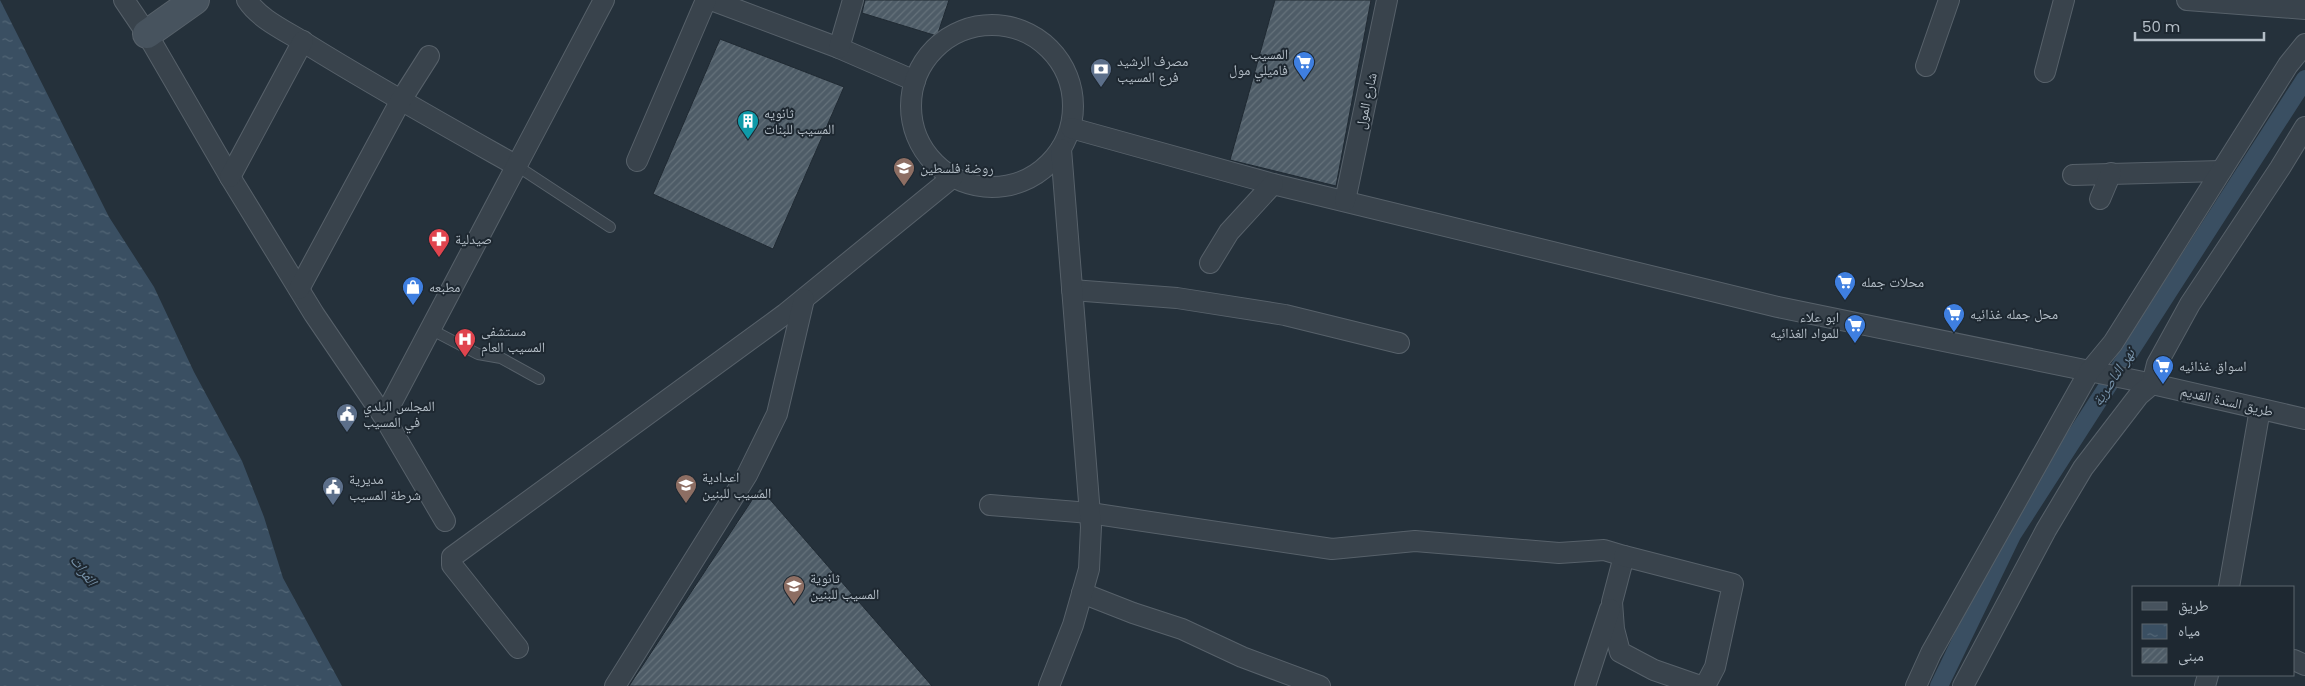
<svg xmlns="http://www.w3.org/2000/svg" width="2305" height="686" font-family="Poppins,'Noto Naskh Arabic',sans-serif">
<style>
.water{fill:url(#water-ripples)}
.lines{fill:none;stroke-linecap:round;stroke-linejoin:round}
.canal{stroke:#3a4f62;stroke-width:18}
.building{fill:url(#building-hatch);stroke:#202a33}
.lane-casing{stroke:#57616a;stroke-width:12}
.street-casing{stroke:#57616a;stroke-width:22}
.secondary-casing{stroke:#57616a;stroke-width:30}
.lane{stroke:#39434c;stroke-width:10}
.street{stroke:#39434c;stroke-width:20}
.secondary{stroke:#47535e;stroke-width:28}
.labels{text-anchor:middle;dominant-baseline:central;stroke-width:4;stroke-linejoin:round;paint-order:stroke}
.poi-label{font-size:14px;fill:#b4bec7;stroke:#1e2831;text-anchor:start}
.street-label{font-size:14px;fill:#b4bec7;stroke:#1e2831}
.water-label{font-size:15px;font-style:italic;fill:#7792a9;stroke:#1e2831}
</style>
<defs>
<pattern id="water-ripples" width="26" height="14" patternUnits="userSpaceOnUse" patternTransform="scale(1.25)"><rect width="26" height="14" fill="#3a4f62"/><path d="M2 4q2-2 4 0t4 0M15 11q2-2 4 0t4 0" fill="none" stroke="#546777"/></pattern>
<pattern id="building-hatch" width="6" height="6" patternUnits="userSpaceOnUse" patternTransform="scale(1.25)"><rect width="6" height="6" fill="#4e5c67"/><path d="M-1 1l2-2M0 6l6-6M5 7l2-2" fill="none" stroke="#65727b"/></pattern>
</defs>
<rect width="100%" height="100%" fill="#25313b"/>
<!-- water -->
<polygon class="water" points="0,0 109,217 154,287 194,372 242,461 264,517 283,578 342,686 0,686"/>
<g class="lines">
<!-- canal -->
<polyline class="canal" points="1939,686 2012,535 2305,79"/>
</g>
<!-- building -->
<g class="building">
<polygon points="865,0 949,0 937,36 862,13"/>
<polygon points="1275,0 1371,0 1336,186 1230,160"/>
<polygon points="720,39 844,87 773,249 653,194"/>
<polygon points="760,488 932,686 629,686"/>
</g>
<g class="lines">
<!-- lane casing -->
<g class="lane-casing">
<g id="lane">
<polyline points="517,166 610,227"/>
<polyline points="430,329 478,354 501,358 539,379"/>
</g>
</g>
<!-- street casing -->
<g class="street-casing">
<g id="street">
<polyline points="124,0 147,34 230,177 314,314 384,417 445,521"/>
<path d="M247 0C259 19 286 31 305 43 374 86 446 126 517 166"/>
<polyline points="711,0 839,48 915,81"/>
<polyline points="2187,0 2305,9"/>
<circle cx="992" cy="106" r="81"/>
<polyline points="839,48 853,0"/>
<polyline points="1926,66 1949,0"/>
<polyline points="2045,72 2064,0"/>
<polyline points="1071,128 1273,184 1778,307 2148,383 2305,419"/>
<polyline points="637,161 706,0"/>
<polyline points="2073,175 2221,171"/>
<polyline points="230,177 303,41"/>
<polyline points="2100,199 2111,173"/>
<polyline points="1345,201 1387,0"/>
<polyline points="1210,263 1229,232 1273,184"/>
<polyline points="299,289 401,100 429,56"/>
<polyline points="1072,290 1177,298 1285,315 1399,343"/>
<polyline points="384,417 604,0"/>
<polyline points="990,505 1090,513 1332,549 1415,541 1559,553 1604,550 1624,556 1612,602 1614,629 1620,652 1654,670 1700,686"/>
<polyline points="1624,556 1733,584 1715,667 1705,686"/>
<polyline points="2229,587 2260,409"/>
<polyline points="1082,593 1133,613 1182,629 1242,657 1320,686"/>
<polyline points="518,648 452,565 452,557 785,314 953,177"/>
<polyline points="2294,660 2305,665"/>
<polyline points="615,686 747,475 777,414 804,299"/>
<polyline points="1049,686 1073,625 1089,569 1091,527 1061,149"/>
<polyline points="1585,686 1610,609"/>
<polyline points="1916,686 1931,653 2089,372 2113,343 2288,65 2305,44"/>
<polyline points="1963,686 2046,530 2083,468 2139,395 2152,384 2157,364 2190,304 2280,168 2305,127"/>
<polyline points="2205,686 2208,675"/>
</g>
</g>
<!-- secondary casing -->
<g class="secondary-casing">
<polyline id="secondary" points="147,34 195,0"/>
</g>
<!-- lane -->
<use href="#lane" class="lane"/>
<!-- street -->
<use href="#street" class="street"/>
<!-- secondary -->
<use href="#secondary" class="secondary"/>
</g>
<!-- icons -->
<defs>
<g id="supermarket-pin" transform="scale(1.125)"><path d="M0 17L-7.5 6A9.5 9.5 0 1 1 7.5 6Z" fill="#3f7fe0" stroke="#1e2831"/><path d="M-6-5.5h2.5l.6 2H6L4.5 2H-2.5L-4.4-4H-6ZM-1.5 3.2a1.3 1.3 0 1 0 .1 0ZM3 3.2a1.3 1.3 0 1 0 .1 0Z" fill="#fff"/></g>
<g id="bank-pin" transform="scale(1.125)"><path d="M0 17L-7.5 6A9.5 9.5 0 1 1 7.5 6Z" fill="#5c6f8a" stroke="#1e2831"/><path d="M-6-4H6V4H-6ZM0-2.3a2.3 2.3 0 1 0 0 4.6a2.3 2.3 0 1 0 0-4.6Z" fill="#fff"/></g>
<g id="building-pin" transform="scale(1.125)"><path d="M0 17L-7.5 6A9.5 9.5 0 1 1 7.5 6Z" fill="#0f9aa8" stroke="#1e2831"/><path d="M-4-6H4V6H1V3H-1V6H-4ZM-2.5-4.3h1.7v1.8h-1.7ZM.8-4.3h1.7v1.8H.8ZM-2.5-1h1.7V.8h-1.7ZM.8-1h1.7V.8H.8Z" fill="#fff"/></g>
<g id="school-pin" transform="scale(1.125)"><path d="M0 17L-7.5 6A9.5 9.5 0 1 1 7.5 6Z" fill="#8d6e63" stroke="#1e2831"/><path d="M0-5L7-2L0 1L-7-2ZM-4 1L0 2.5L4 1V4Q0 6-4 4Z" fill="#fff"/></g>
<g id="pharmacy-pin" transform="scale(1.125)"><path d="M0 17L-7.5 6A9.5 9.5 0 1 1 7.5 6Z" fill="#e0444e" stroke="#1e2831"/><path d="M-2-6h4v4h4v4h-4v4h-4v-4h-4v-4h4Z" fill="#fff"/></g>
<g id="shop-pin" transform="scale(1.125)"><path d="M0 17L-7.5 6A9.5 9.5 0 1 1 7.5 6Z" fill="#3f7fe0" stroke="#1e2831"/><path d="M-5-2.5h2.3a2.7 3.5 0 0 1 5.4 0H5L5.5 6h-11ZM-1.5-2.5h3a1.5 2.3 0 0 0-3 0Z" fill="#fff"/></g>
<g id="hospital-pin" transform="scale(1.125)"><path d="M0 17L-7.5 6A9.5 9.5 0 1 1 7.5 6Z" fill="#e0444e" stroke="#1e2831"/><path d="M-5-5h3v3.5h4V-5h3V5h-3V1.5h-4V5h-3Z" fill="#fff"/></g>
<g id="civic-pin" transform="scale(1.125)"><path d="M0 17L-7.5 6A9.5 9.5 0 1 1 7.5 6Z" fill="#5c6f8a" stroke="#1e2831"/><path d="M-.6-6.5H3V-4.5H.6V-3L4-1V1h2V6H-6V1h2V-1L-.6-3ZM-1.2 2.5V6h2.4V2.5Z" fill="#fff"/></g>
</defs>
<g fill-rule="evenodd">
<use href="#supermarket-pin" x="1304" y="62"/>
<use href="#bank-pin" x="1101" y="69"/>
<use href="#building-pin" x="748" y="121"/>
<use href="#school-pin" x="904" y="168"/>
<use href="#pharmacy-pin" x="439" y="239"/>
<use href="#supermarket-pin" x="1845" y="282"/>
<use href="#shop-pin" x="413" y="287"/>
<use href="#supermarket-pin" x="1954" y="314"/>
<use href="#supermarket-pin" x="1855" y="325"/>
<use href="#hospital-pin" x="465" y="339"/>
<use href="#supermarket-pin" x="2163" y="366"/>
<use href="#civic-pin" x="347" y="414"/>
<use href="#school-pin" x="686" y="485"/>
<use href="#civic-pin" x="333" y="487"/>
<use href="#school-pin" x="794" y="586"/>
</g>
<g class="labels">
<!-- poi labels -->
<g class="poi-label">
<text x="1288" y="54" text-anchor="end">المسيب<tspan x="1288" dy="16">فاميلي مول</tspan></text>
<text x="1117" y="61">مصرف الرشيد<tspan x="1117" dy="16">فرع المسيب</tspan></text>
<text x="764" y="113">ثانويه<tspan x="764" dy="16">المسيب للبنات</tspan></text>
<text x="920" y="168">روضة فلسطين</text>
<text x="455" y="239">صيدلية</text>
<text x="1861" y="282">محلات جمله</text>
<text x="429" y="287">مطبعه</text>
<text x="1970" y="314">محل جمله غذائيه</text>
<text x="1839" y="317" text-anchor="end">ابو علاء<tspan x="1839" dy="16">للمواد الغذائيه</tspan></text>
<text x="481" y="331">مستشفى<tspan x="481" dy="16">المسيب العام</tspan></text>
<text x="2179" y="366">اسواق غذائيه</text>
<text x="363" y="406">المجلس البلدي<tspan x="363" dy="16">في المسيب</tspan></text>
<text x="702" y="477">اعدادية<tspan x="702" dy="16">المسيب للبنين</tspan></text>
<text x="349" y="479">مديرية<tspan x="349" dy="16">شرطة المسيب</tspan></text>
<text x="810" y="578">ثانوية<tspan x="810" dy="16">المسيب للبنين</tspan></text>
</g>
<!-- street labels -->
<g class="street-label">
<text transform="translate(1366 101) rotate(-78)">شارع المول</text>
<text transform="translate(2227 401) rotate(13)">طريق السدة القديم</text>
</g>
<!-- water labels -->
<g class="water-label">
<text transform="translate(2113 377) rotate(-57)">نهر الناصرية</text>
<text transform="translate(84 570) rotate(53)">الفرات</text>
</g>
</g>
<!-- legend -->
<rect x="2132" y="586" width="162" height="90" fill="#1e2831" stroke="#5a646d"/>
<rect x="2142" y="602" width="25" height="8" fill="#47535e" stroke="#5a646d"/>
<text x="2178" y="611" font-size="15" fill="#b4bec7">طريق</text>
<rect x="2142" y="624" width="25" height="15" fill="url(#water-ripples)" stroke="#5a646d"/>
<text x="2178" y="636" font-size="15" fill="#b4bec7">مياه</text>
<rect x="2142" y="648" width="25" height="15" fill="url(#building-hatch)" stroke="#5a646d"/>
<text x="2178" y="661" font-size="15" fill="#b4bec7">مبنى</text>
<!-- scale -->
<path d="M2135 32v8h129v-8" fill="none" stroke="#b4bec7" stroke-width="2.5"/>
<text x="2142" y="32" font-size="15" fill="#b4bec7" stroke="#1e2831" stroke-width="4" paint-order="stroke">50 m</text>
</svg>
